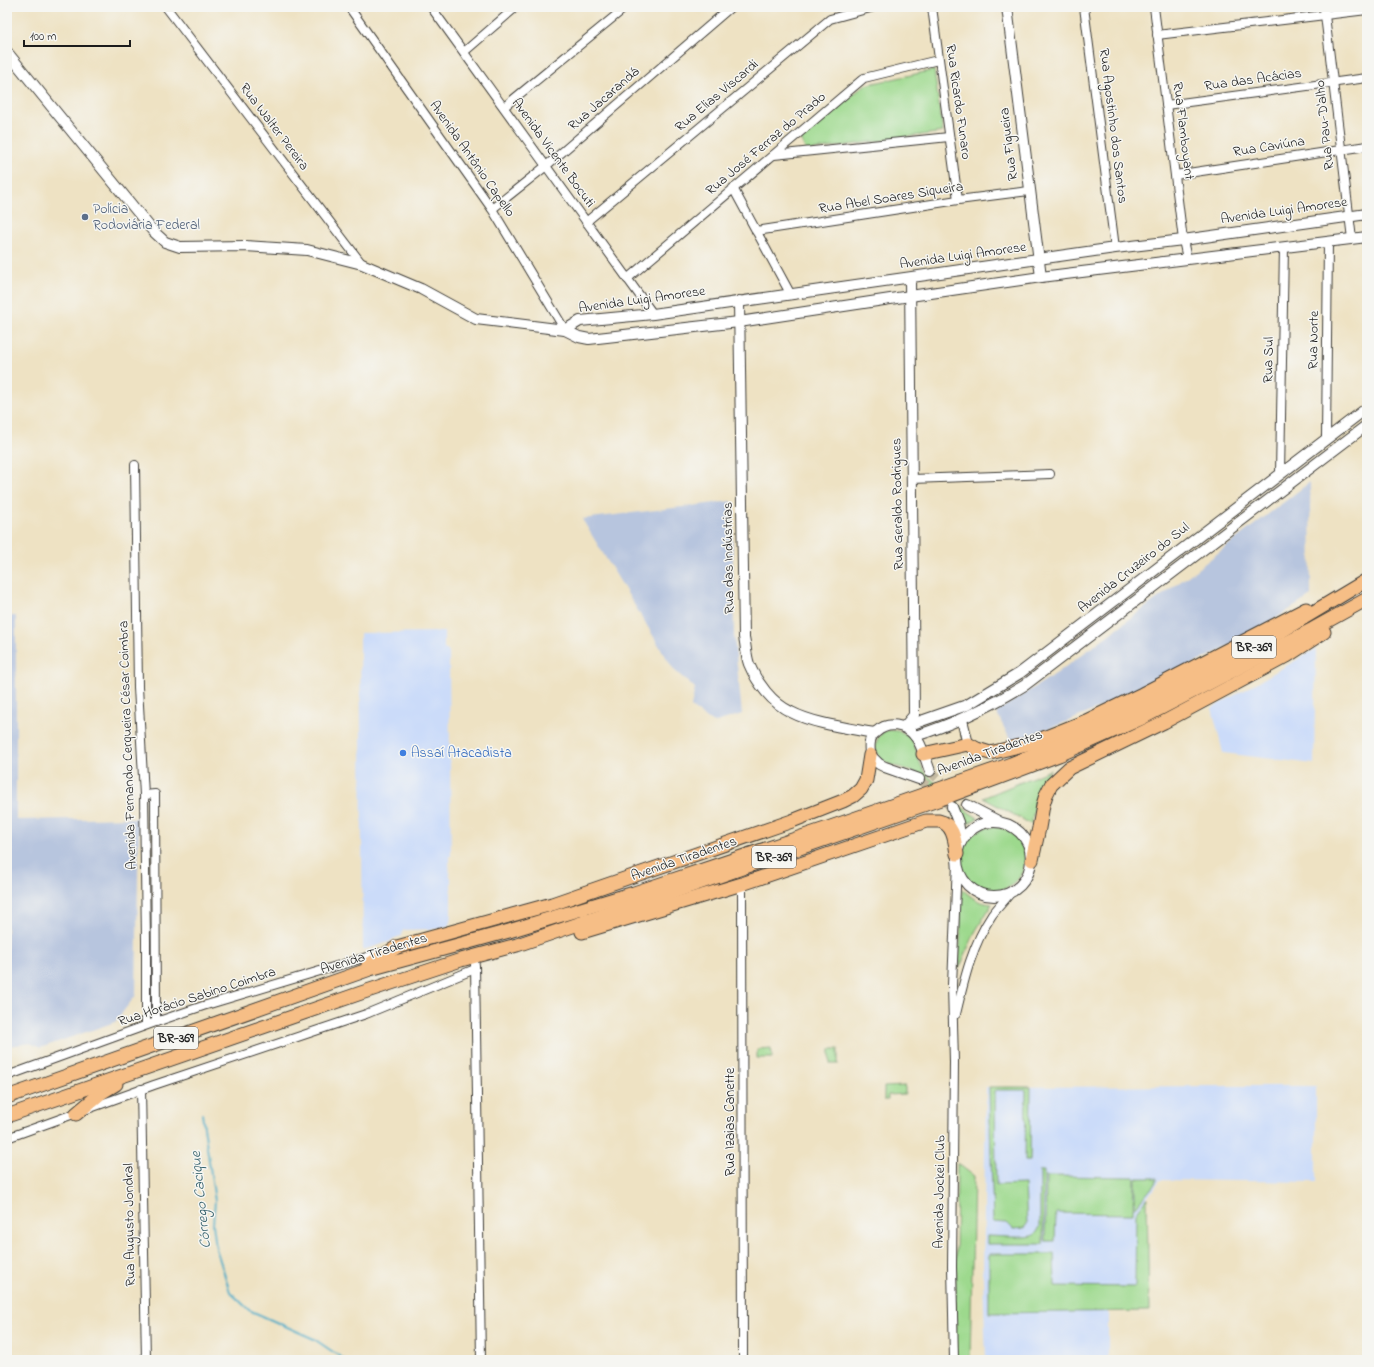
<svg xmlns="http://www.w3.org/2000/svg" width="1374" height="1367" font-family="'Indie Flower',sans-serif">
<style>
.built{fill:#cbdbf9}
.industrial{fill:#b7c5de}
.green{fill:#9dd98d;stroke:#5c7a54}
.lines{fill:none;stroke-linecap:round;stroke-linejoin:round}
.stream{stroke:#48acc7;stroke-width:2}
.tertiary-tunnel{stroke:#c4baa2;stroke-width:10;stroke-dasharray:10 5;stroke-linecap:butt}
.minor-casing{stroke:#3c3a35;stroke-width:10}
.tertiary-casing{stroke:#3c3a35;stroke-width:12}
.trunk-casing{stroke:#3c3a35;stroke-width:15}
.minor{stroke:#fff;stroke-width:8}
.tertiary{stroke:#fff;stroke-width:10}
.trunk{stroke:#f6be86;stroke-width:13}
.service-dot{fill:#5c6f8a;stroke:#f6f6f2;stroke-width:1.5}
.shop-dot{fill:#3f7fe0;stroke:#f6f6f2;stroke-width:1.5}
.labels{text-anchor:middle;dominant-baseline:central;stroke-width:3;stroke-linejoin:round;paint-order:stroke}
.shield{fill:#f6f6f2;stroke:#5d5d5c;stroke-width:1}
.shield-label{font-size:13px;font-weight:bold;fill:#1c1c1c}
.street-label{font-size:14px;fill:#1c1c1c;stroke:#f6f6f2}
.service-label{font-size:14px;fill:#4e5e75;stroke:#f6f6f2;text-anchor:start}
.shop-label{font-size:14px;fill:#366cbe;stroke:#f6f6f2;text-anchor:start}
.water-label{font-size:15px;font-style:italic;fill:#305d69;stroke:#f6f6f2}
</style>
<rect width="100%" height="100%" fill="#f6f6f2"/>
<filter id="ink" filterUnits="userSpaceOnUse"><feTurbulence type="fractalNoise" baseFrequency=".025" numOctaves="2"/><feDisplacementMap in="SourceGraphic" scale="8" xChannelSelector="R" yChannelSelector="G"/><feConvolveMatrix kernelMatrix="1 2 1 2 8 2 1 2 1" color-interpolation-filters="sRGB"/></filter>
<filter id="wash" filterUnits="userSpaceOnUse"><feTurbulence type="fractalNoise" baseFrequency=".012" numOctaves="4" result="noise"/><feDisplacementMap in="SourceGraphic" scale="16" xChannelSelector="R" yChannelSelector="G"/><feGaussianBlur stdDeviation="0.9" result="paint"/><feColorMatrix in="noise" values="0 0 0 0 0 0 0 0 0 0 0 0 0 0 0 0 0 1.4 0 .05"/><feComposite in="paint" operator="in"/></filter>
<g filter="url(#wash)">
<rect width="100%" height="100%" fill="#eee2c3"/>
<!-- built -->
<g class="built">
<polygon points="444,632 444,649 448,651 449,654 451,856 449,856 449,863 450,877 451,877 451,922 448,926 437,929 403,930 402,936 395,938 389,942 363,950 360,633"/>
<polygon points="1316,649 1314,764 1223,753 1212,708"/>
<polygon points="1225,1086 1316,1086 1316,1182 1160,1180 1147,1198 1149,1311 1108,1312 1108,1360 986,1360 983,1275 986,1087"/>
</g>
<!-- industrial -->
<g class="industrial">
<polygon points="1310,482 1311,596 1239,641 1142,690 1071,720 1012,743 996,712 1057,673 1196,570"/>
<polygon points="732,501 734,636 742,714 713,723 691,707 695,688 674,670 582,519"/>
<polygon points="7,616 16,616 16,820 139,818 136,995 115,1022 40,1048 31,1043 7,1046"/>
</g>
<!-- green -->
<g class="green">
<polygon points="934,70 943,132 806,151 800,137 865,85"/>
<path d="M889 730C922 731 912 757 926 773 930 779 937 783 942 788 953 799 964 810 978 818L963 826 956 807 918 774 906 769 891 765 883 761 878 755 875 747 878 738 883 732Z"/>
<polygon points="1050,770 1037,797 1031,824 983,798"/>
<circle cx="993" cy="859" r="32"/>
<path d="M962 889C972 898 979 903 992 904L975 932 959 969Z"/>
<polygon points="771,1048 772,1058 757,1058 757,1049"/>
<rect x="830" y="1049" width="8" height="15"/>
<polygon points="905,1086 905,1094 888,1095 888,1100 884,1100 884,1087"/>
<polygon points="989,1087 1031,1087 1030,1161 1025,1161 1026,1090 995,1090 996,1185 1025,1184 1027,1224 1024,1228 1013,1229 1007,1223 993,1222"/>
<polygon points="957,1163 974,1176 970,1360 955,1360"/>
<path d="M1040 1171H1044L1043 1244H987V1236C996 1236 1027 1239 1034 1235 1037 1233 1038 1230 1040 1227Z"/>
<polygon points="1046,1176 1134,1177 1133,1214 1056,1213 1055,1241 1045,1241"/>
<polygon points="1135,1178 1158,1178 1154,1185 1135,1208"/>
<polygon points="1147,1198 1149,1311 989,1313 989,1254 1054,1254 1055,1286 1135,1287 1136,1213"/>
</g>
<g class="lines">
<!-- stream -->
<polyline class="stream" points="202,1114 215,1201 213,1224 216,1248 230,1292 249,1310 314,1339 345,1360"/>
</g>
</g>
<g filter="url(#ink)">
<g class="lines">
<!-- tertiary-tunnel -->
<g class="tertiary-tunnel">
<polyline points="930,771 967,805"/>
<polyline points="919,779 952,807"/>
</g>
<!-- minor casing -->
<g class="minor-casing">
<g id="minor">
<polyline points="166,7 362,264"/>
<polyline points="349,7 492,209 565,330"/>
<polyline points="431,7 653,314"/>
<polyline points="932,7 958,200"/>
<polyline points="1084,7 1115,248"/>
<polyline points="1154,7 1183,240 1187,259"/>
<polyline points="1324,7 1352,239"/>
<polyline points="1157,35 1367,10"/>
<polyline points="464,52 516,7"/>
<polyline points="1166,105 1367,78"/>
<polyline points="504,107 626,7"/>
<polyline points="774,155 949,137"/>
<polyline points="1175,175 1367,146"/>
<polyline points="733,188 791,295"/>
<polyline points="492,209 546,166 731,7"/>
<polyline points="586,222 830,19 874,7"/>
<polyline points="756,231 958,200 1029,191"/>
<polyline points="627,279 864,78 938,60"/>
<polyline points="1326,439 1328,242"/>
<polyline points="135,465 138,687 144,795 146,941 146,1025"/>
<polyline points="1280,474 1284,247"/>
<polyline points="912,479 1050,474"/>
<polyline points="144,795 155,794 156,1022"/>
<polyline points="742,884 743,1360"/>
<polyline points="475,965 481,1360"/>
<path d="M956 1014C964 980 972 945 992 915 998 907 1006 899 1012 891"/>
<polyline points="7,1076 153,1023 203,1006 380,953"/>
<polyline points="141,1089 146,1360"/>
<polyline points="7,1138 154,1085 366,1014 475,969"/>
<polyline points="954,1360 952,1267 954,1062 952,985 957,863"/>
</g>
</g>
<!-- tertiary casing -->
<g class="tertiary-casing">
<g id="tertiary">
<polyline points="1007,7 1041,277"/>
<polyline points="7,52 153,231 165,242 180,247 245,246 307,250 362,264 421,289 476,319 565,330 579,337 589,339 739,322 910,296 1041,277 1367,237"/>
<path d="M739 301 744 637C746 646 746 656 749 664 757 683 772 703 791 712 814 724 848 728 874 733"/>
<polyline points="565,330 580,321 653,314 1115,248 1183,240 1367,214"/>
<polyline points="962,720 968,744"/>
<polyline points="904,727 967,705 1020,673 1367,408"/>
<polyline points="904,727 914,715 910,278"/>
<path d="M915 736C955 724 989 707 1025 685L1367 425"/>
<path d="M919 779 885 767 879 764 870 755C870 751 869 746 870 742 870 738 873 734 876 732 888 721 905 724 915 736 922 744 926 761 930 771"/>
<polyline points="967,805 998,821"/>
<polyline points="952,807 958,822 961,842"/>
<circle cx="994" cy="859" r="37"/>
</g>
</g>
<!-- trunk casing -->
<g class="trunk-casing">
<g id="trunk">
<polyline points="923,754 968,744 977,749 990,753 1031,743 1086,721 1142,694 1306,609"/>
<polyline points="1032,860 1039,828 1043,805 1046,795 1051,785 1069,768 1164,722 1235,684 1287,656 1324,632"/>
<path d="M582 932 742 884 926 821C930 821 935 821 939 821 954 824 955 842 957 854"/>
<polyline points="368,965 397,947 552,904 792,821 843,801 853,796 861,789 866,780 870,755"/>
<polyline points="7,1097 370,969 509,931 634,893 825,829 1011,764 1084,734 1138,709 1190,682 1282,631 1367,580"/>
<polyline points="76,1114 101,1093 116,1084"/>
<polyline points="7,1116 361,993 461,960 517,945 725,874 952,795 1059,755 1142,718 1313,629 1367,599"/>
</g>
</g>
<!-- minor -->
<use href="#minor" class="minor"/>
<!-- tertiary -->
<use href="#tertiary" class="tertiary"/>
<!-- trunk -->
<use href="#trunk" class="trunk"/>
</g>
</g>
<!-- markers -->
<circle class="service-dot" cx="85" cy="217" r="4"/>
<circle class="shop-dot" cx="403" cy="753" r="4"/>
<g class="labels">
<!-- shield labels -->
<g class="shield">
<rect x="1232" y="636" width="44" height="22" rx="3"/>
<rect x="752" y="846" width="44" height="22" rx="3"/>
<rect x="154" y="1027" width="44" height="22" rx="3"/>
</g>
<g class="shield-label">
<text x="1254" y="647">BR-369</text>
<text x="774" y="857">BR-369</text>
<text x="176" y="1038">BR-369</text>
</g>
<!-- street labels -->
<g class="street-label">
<text transform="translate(1253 80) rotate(-8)">Rua das Acácias</text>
<text transform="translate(717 96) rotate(-40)">Rua Elias Viscardi</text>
<text transform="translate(604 99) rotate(-41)">Rua Jacarandá</text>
<text transform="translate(958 102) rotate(82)">Rua Ricardo Funaro</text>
<text transform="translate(1325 125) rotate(-96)">Rua Pau-D'alho</text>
<text transform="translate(1113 126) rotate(83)">Rua Agostinho dos Santos</text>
<text transform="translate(274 127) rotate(53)">Rua Walter Pereira</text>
<text transform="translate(1183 131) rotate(83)">Rua Flamboyant</text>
<text transform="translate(766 144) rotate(-40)">Rua José Ferraz do Prado</text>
<text transform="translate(1009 144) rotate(-97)">Rua Figueira</text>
<text transform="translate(1269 147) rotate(-9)">Rua Caviúna</text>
<text transform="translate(553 153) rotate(54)">Avenida Vicente Bocuti</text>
<text transform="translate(472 159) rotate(55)">Avenida Antônio Capello</text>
<text transform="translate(891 198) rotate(-9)">Rua Abel Soares Siqueira</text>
<text transform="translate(1284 211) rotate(-8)">Avenida Luigi Amorese</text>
<text transform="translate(963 256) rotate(-8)">Avenida Luigi Amorese</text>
<text transform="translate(642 300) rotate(-8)">Avenida Luigi Amorese</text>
<text transform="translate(1314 340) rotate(-89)">Rua Norte</text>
<text transform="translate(1269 360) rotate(-89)">Rua Sul</text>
<text transform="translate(898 504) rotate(-91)">Rua Geraldo Rodrigues</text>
<text transform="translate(729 558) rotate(-91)">Rua das Indústrias</text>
<text transform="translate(1134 568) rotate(-38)">Avenida Cruzeiro do Sul</text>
<text transform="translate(128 745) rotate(-92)">Avenida Fernando Cerqueira César Coimbra</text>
<text transform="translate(990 753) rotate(-20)">Avenida Tiradentes</text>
<text transform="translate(684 859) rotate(-19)">Avenida Tiradentes</text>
<text transform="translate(374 954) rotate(-17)">Avenida Tiradentes</text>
<text transform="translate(197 997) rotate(-18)">Rua Horácio Sabino Coimbra</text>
<text transform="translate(730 1122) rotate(-90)">Rua Izaias Canette</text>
<text transform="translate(940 1192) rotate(-89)">Avenida Jockei Club</text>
<text transform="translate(130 1225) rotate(-91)">Rua Augusto Jondral</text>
</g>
<!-- service labels -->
<g class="service-label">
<text x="93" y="209">Polícia<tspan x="93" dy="16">Rodoviária Federal</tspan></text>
</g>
<!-- shop labels -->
<g class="shop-label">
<text x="411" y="753">Assaí Atacadista</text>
</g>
<!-- water labels -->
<g class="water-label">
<text transform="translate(201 1200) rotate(-96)">Córrego Cacique</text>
</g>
</g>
<!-- margin -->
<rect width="1374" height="1367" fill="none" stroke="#f6f6f2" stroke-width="24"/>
<!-- scale -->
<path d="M24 40v6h106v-6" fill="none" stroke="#1c1c1c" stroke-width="2"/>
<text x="30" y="40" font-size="12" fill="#1c1c1c" stroke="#f6f6f2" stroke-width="3" paint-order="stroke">100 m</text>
</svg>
